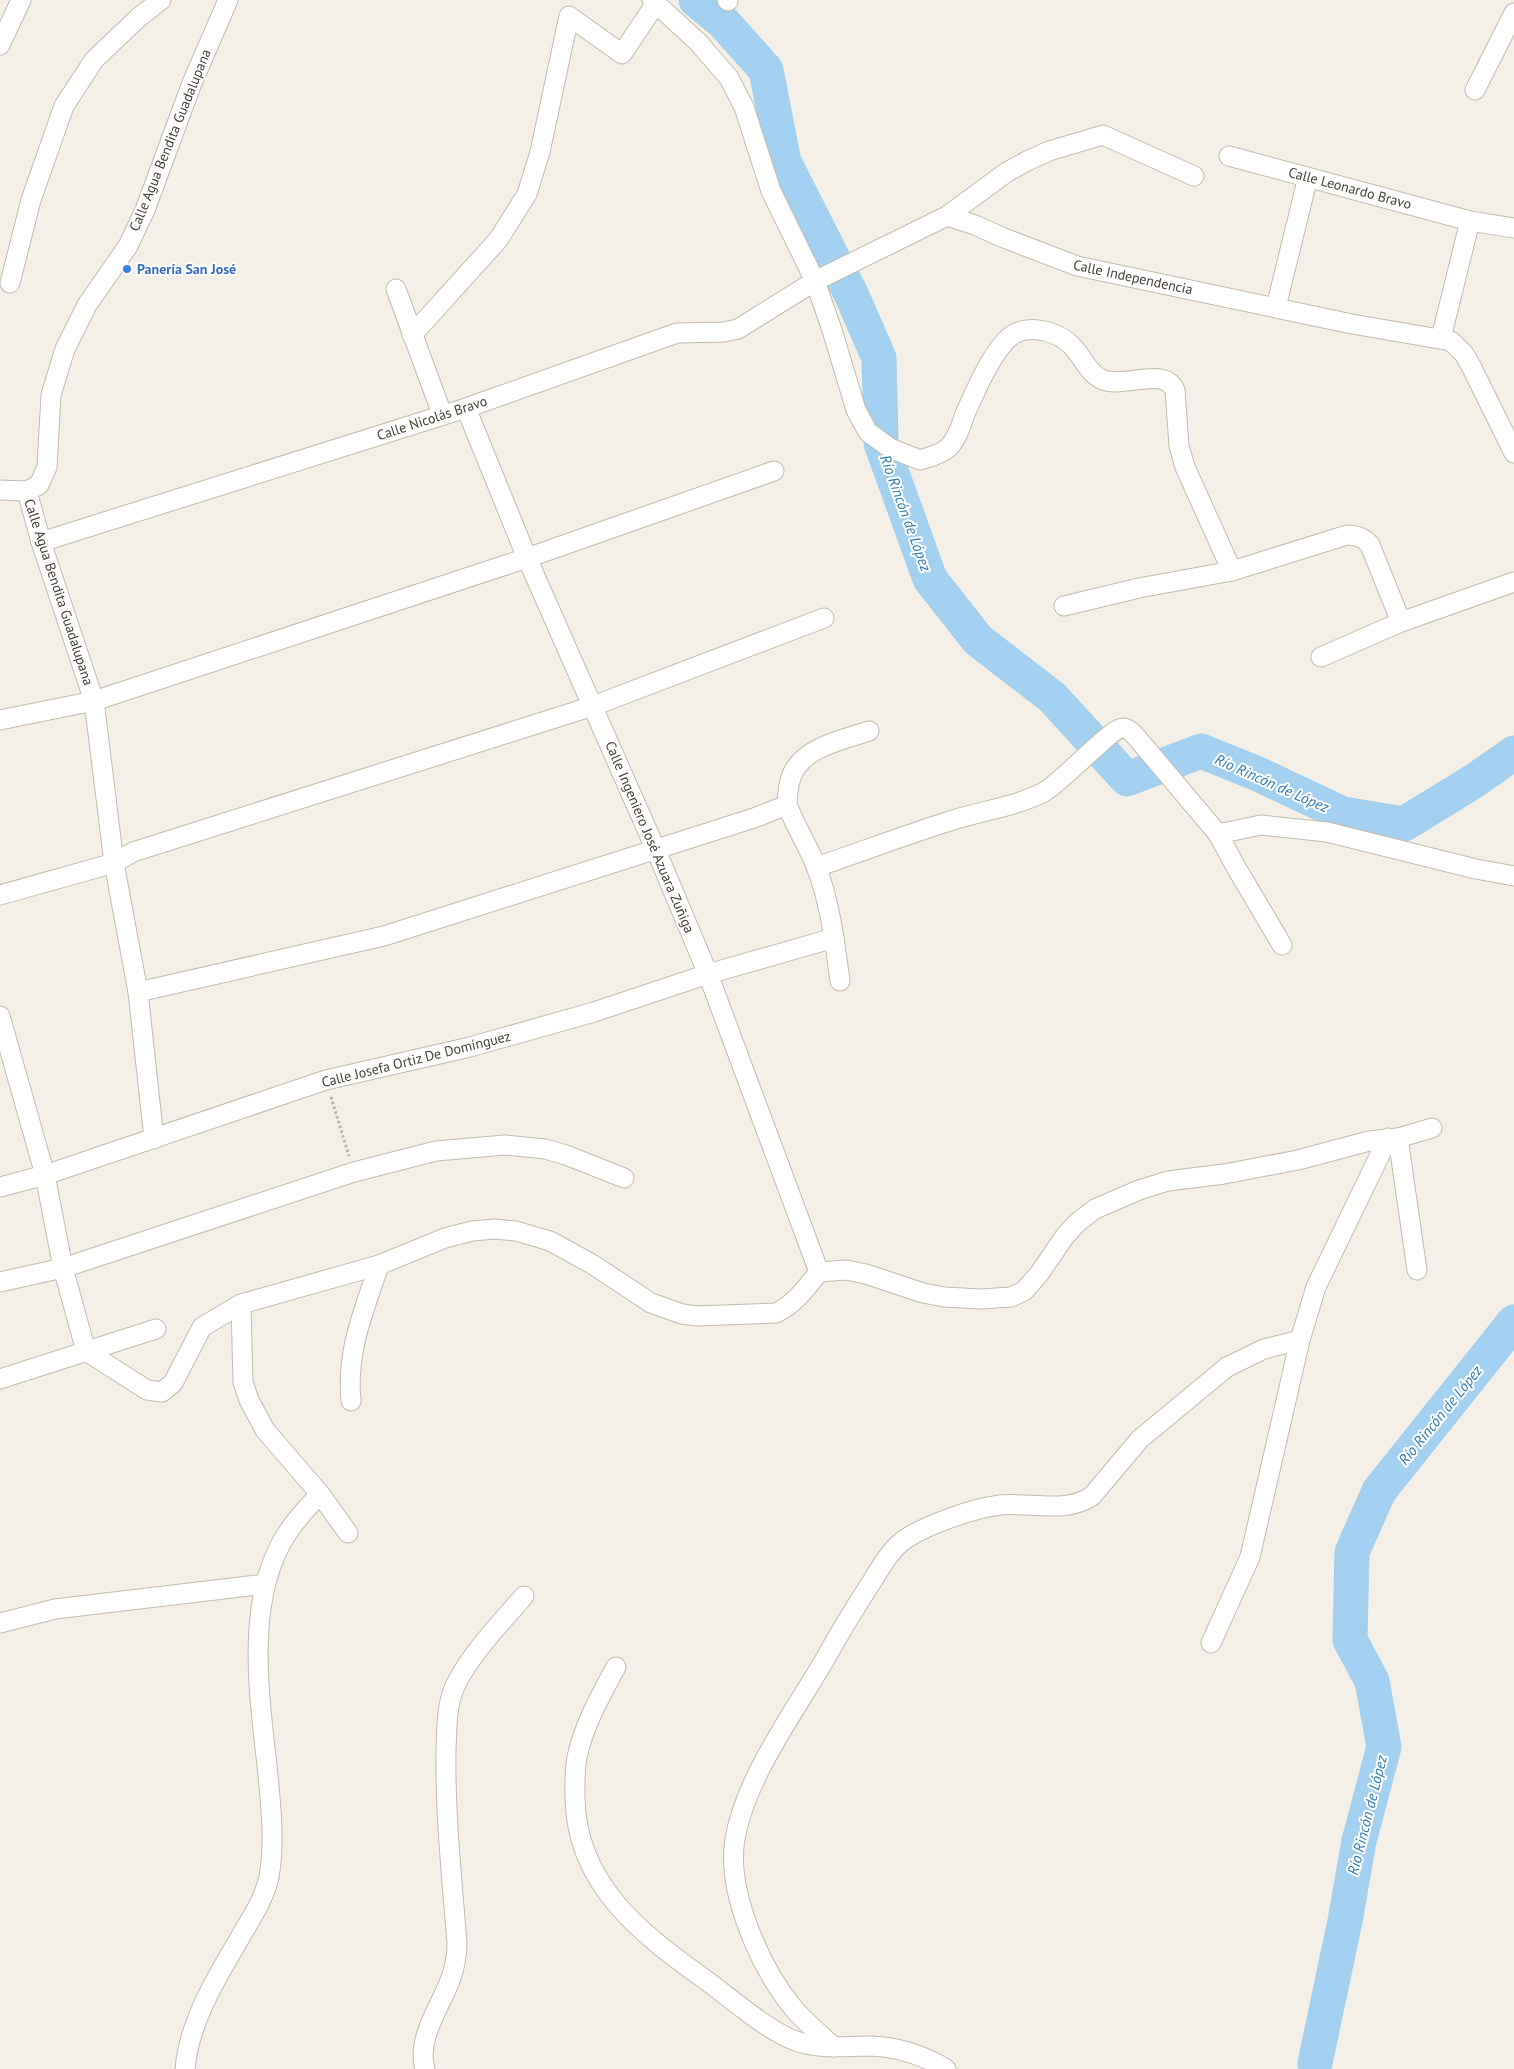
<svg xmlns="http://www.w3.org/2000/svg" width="1514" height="2069" font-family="'PT Sans',sans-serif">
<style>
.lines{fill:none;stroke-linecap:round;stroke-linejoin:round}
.river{stroke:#a2d0f1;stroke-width:35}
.minor-casing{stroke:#c2bbac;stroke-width:21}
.path{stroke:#c1b49a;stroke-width:3;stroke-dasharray:2.5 2.5;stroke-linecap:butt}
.minor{stroke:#fff;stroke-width:19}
.shop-dot{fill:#3f7fe0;stroke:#fff;stroke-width:2}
.labels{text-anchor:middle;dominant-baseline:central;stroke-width:4;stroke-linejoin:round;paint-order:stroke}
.street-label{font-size:14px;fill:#474036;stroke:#fff}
.shop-label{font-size:14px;font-weight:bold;fill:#366cbe;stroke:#fff;text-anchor:start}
.water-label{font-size:15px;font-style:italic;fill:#2d7ab4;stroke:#fff}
</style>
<rect width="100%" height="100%" fill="#f4f0e7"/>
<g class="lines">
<!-- river -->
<g class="river">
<polyline points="696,0 723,22 766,70 784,162 852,296 879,358 881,443 930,579 978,640 1052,697 1127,779 1201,751 1258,774 1343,814 1404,824 1474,781 1514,753"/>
<polyline points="1315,2063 1345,1921 1359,1841 1384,1747 1372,1681 1350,1640 1352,1552 1379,1491 1514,1322"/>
</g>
<!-- minor casing -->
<g class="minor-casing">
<g id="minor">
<path d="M652 0 698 42 729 78 744 107 771 191 815 281 832 330 856 410 868 432 890 448 920 460C929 457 940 455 948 448 957 439 961 426 965 414 975 392 994 346 1014 334 1031 324 1058 332 1071 345 1082 355 1087 372 1101 379 1122 390 1163 365 1175 390L1179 446 1185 467 1232 571"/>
<polyline points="727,0 728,1"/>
<polyline points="0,45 21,0"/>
<polyline points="1475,90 1514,13"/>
<polyline points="1229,156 1470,221 1514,228"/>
<polyline points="947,216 975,225 1004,238 1077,266 1352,324 1451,341 1464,354 1471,366 1514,453"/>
<polyline points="10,283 31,200 64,106 94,60 138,18 161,0"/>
<polyline points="396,289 442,414"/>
<polyline points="1276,307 1308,177"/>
<polyline points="412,335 498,240 527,194 540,152 569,16 622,54 656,3"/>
<polyline points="1441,338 1470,221"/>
<polyline points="466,408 527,558 656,850 708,974 819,1272"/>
<polyline points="0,490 27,491 39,485 47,467 51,395 65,349 87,305 128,246 145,210 192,83 228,0"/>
<polyline points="27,491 41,542 94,701 114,863 138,992 154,1139"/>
<polyline points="41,542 466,408 677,333 724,332 738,329 815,281 947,216 1007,172 1027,161 1049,151 1103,135 1194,176"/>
<path d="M1064 606 1139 588 1232 571 1347 535C1356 535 1364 537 1370 545L1401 622"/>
<polyline points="1321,657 1401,622 1514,582"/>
<polyline points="0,720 94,701 527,558 774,471"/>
<polyline points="1218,834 1237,869 1282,945"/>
<path d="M816 867C861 852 905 835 950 821 980 811 1015 807 1044 792 1062 782 1112 727 1123 728 1129 728 1134 735 1138 739L1218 834 1261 825 1327 832 1476 869 1514 876"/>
<polyline points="0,895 114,863 133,852 593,706 824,618"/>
<path d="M840 981C835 943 830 902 816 866 808 846 796 827 788 807 786 801 788 792 789 785 795 748 840 741 869 731"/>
<polyline points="138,992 384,936 754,818 787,805"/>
<path d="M0 1016 45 1175 63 1268 86 1351 147 1390 162 1392 173 1383 202 1327 241 1304 379 1265 445 1238 472 1231 495 1229 516 1231 550 1241 592 1264 651 1303 682 1314 697 1316 776 1313C795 1304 806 1288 819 1272L846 1270 866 1274 923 1293 944 1297 981 1299 1011 1297 1024 1291 1039 1274 1065 1236 1078 1222 1095 1209 1139 1190 1168 1181 1224 1174 1298 1160 1369 1141 1398 1138 1432 1128"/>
<polyline points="1398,1138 1417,1270"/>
<polyline points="0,1187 45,1175 326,1080 470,1047 594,1012 708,974 834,938"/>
<polyline points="0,1282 63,1268 354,1172 436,1151 505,1145 545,1149 566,1155 624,1178"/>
<polyline points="241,1304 243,1382 249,1400 265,1430 320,1494 348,1533"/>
<polyline points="0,1379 156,1329"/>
<path d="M351 1401C346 1351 364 1311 379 1265"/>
<polyline points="0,1623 55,1609 265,1584"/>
<polyline points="1211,1643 1250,1557 1300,1340 1316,1287 1388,1138"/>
<path d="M616 1667C601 1695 585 1723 578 1753 574 1768 575 1784 575 1799 577 1884 639 1932 703 1978 728 1996 769 2032 796 2041 820 2050 846 2046 871 2046 898 2047 923 2055 946 2069"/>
<path d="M834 2047C821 2035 806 2023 794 2009 761 1969 726 1892 735 1839 745 1779 793 1714 824 1661 839 1634 854 1609 871 1583 881 1567 891 1548 907 1538 929 1524 974 1508 1000 1505 1029 1502 1066 1514 1092 1496L1140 1439 1227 1367 1264 1349 1300 1340"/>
<path d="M185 2069C189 2023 215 1980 238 1941 250 1920 264 1900 269 1877 275 1844 271 1808 268 1775 260 1699 243 1599 288 1532 297 1518 309 1506 320 1494"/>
<path d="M425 2069C416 2038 441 2006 451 1978 455 1966 457 1955 457 1943 452 1879 445 1815 446 1750 447 1729 446 1706 455 1686 471 1653 500 1624 524 1596"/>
</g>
</g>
<!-- path -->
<polyline class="path" points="331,1097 349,1156"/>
<!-- minor -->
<use href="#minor" class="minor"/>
</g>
<!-- markers -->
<circle class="shop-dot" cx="127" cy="269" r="5"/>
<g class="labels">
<!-- street labels -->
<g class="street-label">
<text transform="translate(170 140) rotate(-68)">Calle Agua Bendita Guadalupana</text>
<text transform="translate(1350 188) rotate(15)">Calle Leonardo Bravo</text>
<text transform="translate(1133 277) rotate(12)">Calle Independencia</text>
<text transform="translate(432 418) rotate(-18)">Calle Nicolás Bravo</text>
<text transform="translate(59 592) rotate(72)">Calle Agua Bendita Guadalupana</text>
<text transform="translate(650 837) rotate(67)">Calle Ingeniero José Azuara Zuñiga</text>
<text transform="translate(416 1059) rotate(-14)">Calle Josefa Ortiz De Domínguez</text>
</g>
<!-- shop labels -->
<g class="shop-label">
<text x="137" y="269">Panería San José</text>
</g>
<!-- water labels -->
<g class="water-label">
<text transform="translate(906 513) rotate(70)">Río Rincón de López</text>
<text transform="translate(1272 783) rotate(24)">Río Rincón de López</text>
<text transform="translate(1440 1415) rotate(-51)">Río Rincón de López</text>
<text transform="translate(1367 1815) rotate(-76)">Río Rincón de López</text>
</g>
</g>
</svg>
